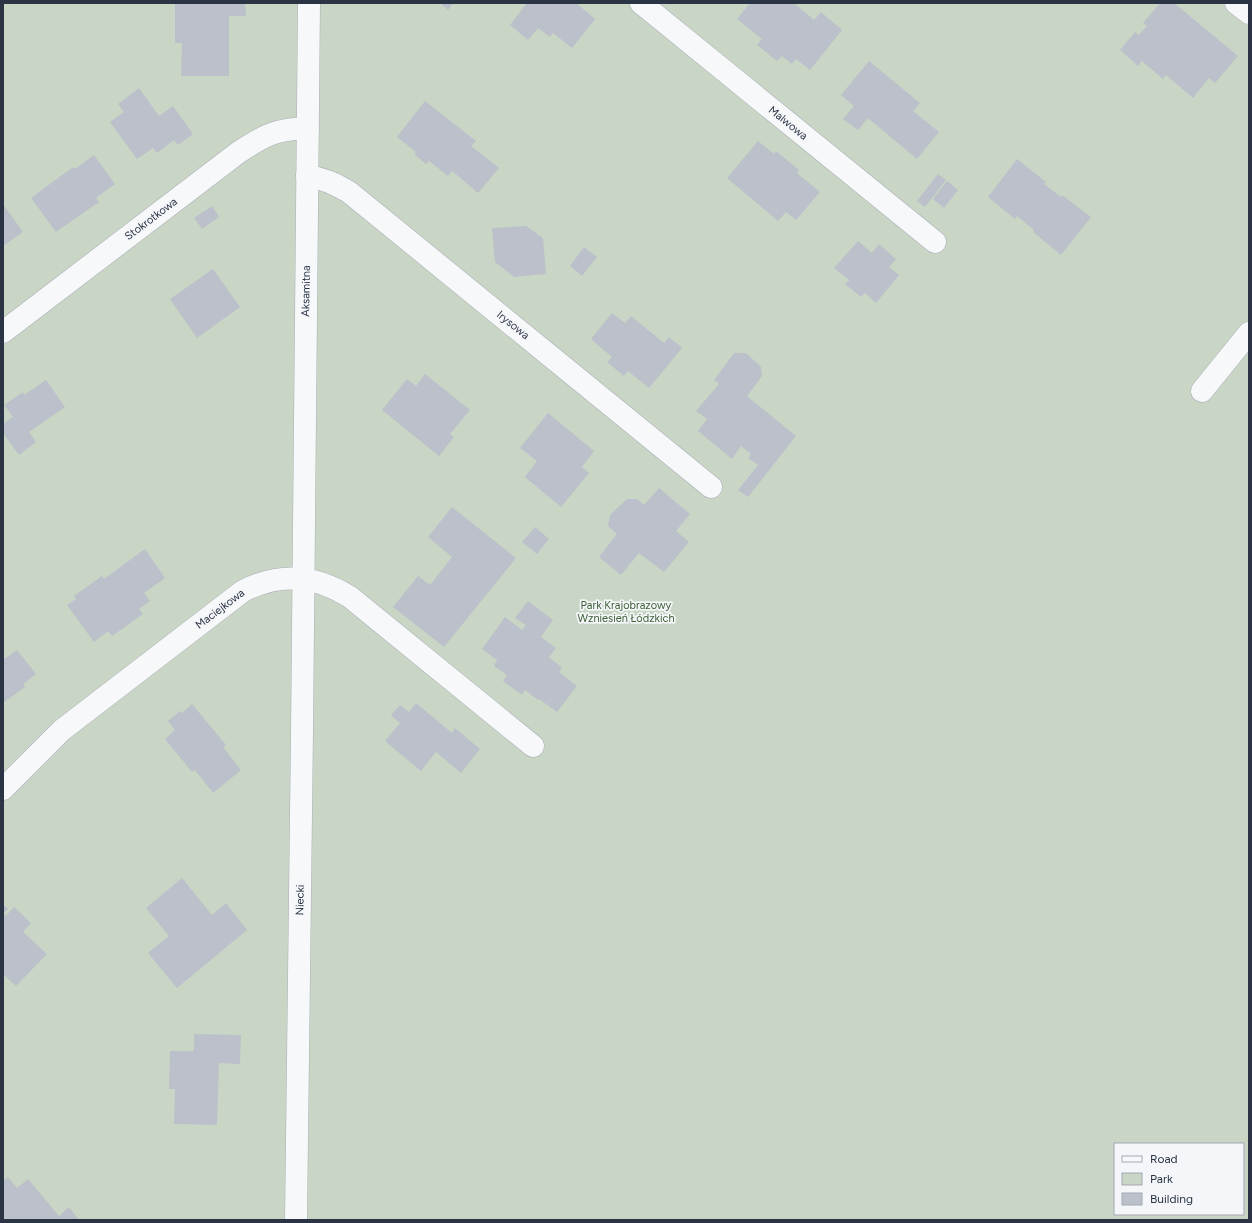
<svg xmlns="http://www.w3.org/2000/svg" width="1252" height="1223" font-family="Figtree,sans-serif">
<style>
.green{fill:#c9d6c5;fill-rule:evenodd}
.building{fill:#bbc0ca}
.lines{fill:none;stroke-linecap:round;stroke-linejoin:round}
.minor-casing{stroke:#a9aeb7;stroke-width:23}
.tertiary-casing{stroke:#a9aeb7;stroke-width:23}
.minor{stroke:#f7f8fa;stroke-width:22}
.tertiary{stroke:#f7f8fa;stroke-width:22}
.labels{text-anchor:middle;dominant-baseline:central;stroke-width:3.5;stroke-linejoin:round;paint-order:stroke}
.street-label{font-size:11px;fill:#2b3445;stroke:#f4f6f9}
.park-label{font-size:11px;fill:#3f6138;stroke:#f4f6f9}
</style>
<rect width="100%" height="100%" fill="#e4e7ec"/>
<!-- green -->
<path class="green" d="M3 3H1249V1220H3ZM1115 1144H1243V1214H1115Z"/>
<!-- building -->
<g class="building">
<polygon points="175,3 245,3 246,16 229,16 229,76 181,76 182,43 175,43"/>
<polygon points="440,3 453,3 448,10"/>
<polygon points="527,3 576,3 595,19 572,48 553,33 550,37 538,28 528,40 510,25"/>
<polygon points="750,3 794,3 814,20 821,12 842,30 810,70 796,59 792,64 782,56 777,61 757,45 762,39 737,19"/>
<polygon points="1160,3 1174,3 1238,56 1215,83 1209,78 1193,98 1166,75 1163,79 1142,61 1138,66 1120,50 1135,32 1139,35 1147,26 1143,23"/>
<polygon points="869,61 920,103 913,111 939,132 917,159 868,118 858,130 843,119 854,106 841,95"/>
<polygon points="139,88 159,116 173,106 193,134 178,145 174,140 157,153 153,148 137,159 110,122 124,112 118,104"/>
<polygon points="425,101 476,141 471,146 499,168 478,193 452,171 448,176 429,161 426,164 414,154 416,152 397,137"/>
<polygon points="758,141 774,154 776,151 799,170 797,173 820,192 796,220 786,212 778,221 727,178"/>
<polygon points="94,155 115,184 96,198 99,202 56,232 31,198 73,167 75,169"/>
<polygon points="1017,159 1046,182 1044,184 1061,197 1062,195 1091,217 1061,255 1033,232 1034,230 1017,216 1015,219 988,197"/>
<polygon points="938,174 946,180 925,207 917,201"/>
<polygon points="947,181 958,190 944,208 933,199"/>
<polygon points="3,204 23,232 3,246"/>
<polygon points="212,206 219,217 202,229 194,218"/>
<polygon points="526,226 543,238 546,274 514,277 495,262 492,228"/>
<polygon points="858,241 872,253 879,244 896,259 889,267 899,275 876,303 865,293 861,297 845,284 849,280 834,268"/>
<polygon points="584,247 597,257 582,276 570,266"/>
<polygon points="213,269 240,307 197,338 170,299"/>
<polygon points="612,313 625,323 631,316 664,343 669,337 682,348 649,388 628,371 624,376 607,362 612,357 591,339"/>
<polygon points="734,353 746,353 761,367 762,376 747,396 796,436 748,497 738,490 758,465 748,458 751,454 741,446 732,459 698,431 707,419 696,411 719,384 714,380"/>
<polygon points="425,374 470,410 450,434 454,437 439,456 382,410 407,379 416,386"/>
<polygon points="46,380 65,407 29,432 36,442 19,455 3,433 3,424 13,417 4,405 23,392 24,395"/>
<polygon points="548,413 594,451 582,467 589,473 561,507 525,477 537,461 520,448"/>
<polygon points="659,488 690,514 676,531 689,542 664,572 639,553 621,575 599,557 617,534 608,526 610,515 627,499 637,499 644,505"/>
<polygon points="452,507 516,558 444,647 393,607 418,576 430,585 452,557 428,537"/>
<polygon points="535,527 549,539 537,554 522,542"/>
<polygon points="145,549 165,578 144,593 150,601 139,609 143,614 112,636 108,631 94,642 67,605 76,599 74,596 102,576 104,579"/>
<polygon points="528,601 553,620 541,637 556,648 549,657 562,668 559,672 577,686 557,712 539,699 538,700 525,690 522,695 503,681 507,675 494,666 497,660 482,649 505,617 522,630 526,625 515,618"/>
<polygon points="17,650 36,674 23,684 25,687 3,703 3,660"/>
<polygon points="416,703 452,733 455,728 480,749 461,773 436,752 421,771 385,741 400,723 391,715 400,705 409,712"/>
<polygon points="192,704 226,745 223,747 241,770 213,793 195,770 192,772 165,739 175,730 168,721 180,711 182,713"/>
<polygon points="182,878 212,915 226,903 247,930 177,988 148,953 169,936 146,908"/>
<polygon points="3,904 8,909 4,913 6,916 14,907 31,923 23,932 47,954 16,986 3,974"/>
<polygon points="194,1034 241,1035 240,1064 219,1063 217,1125 174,1124 175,1089 169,1089 170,1051 194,1051"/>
<polygon points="8,1177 17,1188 28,1179 59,1216 69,1207 79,1220 3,1220 3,1181"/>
</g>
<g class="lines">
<!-- minor casing -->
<g class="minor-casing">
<g id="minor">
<polyline points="641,3 935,242"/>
<polyline points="1236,3 1249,13"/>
<path d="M307 176C323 178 335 184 349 192L711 487"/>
<path d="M3 332 239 152C265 135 276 129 308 128"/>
<polyline points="1202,391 1249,333"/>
<path d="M3 789 62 730 243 591C280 572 315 575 350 597L533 746"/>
</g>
</g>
<!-- tertiary casing -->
<g class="tertiary-casing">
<polyline id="tertiary" points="296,1220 302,733 309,3"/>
</g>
<!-- minor -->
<use href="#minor" class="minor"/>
<!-- tertiary -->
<use href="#tertiary" class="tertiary"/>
</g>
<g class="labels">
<!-- street labels -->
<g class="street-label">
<text transform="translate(788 123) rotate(39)">Malwowa</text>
<text transform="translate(151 219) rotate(-37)">Stokrotkowa</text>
<text transform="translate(306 291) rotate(-89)">Aksamitna</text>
<text transform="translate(513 325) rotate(39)">Irysowa</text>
<text transform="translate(220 609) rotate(-37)">Maciejkowa</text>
<text transform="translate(300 900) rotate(-89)">Niecki</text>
</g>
<!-- park labels -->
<g class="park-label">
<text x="626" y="605">Park Krajobrazowy<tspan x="626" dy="13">Wzniesień Łódzkich</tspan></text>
</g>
</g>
<!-- border -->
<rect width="1252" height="1223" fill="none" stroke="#2b3445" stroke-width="8"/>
<!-- legend -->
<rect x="1114" y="1143" width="130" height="72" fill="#f4f6f9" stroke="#a4a8b1"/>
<rect x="1122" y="1156" width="20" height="6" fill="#f7f8fa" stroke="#a4a8b1"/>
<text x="1150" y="1163" font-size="12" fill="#2b3445">Road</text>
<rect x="1122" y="1173" width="20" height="12" fill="#c9d6c5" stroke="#a4a8b1"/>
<text x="1150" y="1183" font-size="12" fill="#2b3445">Park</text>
<rect x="1122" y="1193" width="20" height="12" fill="#bbc0ca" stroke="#a4a8b1"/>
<text x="1150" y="1203" font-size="12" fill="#2b3445">Building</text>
</svg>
